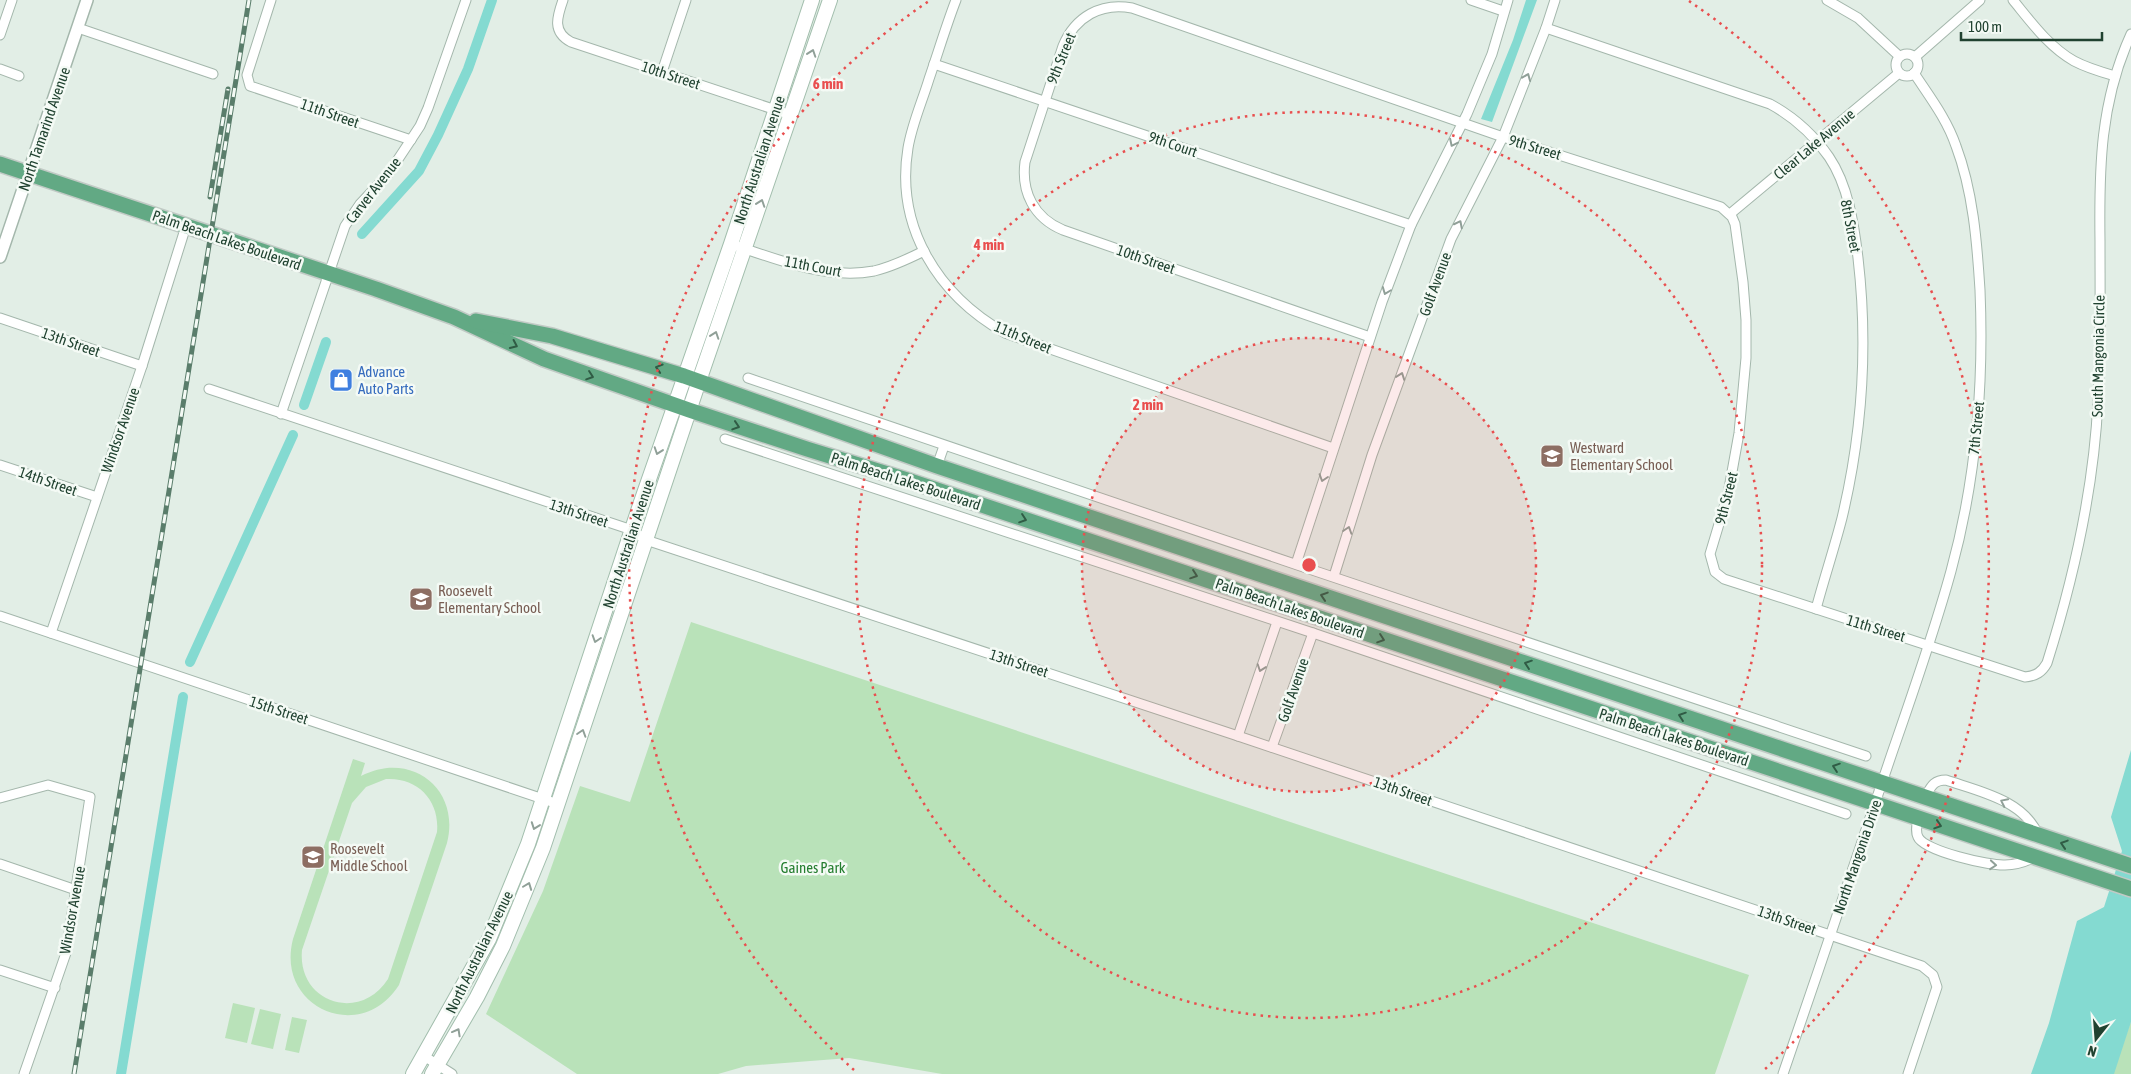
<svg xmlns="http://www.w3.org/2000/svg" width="2131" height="1074" font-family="'Asap Condensed',sans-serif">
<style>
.green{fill:#b9e2b9;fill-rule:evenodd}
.water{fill:#84dad1}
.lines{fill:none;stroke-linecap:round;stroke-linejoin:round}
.canal{stroke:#84dad1;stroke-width:10}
.minor-casing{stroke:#a4b7ac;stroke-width:11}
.tertiary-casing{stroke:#a4b7ac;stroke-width:14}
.secondary-casing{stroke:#a2bead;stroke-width:16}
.primary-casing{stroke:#c1cac5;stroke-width:18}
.minor{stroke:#fff;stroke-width:9}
.tertiary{stroke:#fff;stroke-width:11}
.secondary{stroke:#fff;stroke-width:14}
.primary{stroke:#62a984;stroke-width:15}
.rail-casing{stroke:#5a7d6b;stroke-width:5}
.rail{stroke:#f4faf5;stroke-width:3;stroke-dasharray:9;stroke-linecap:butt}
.oneway{stroke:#90a098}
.oneway2{stroke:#305c45}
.ring{fill:none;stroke:#e94f4f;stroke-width:2.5;stroke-dasharray:2.5 5}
.labels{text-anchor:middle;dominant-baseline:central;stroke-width:5;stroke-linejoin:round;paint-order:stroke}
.street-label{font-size:15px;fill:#204230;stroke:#f4faf5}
.shop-label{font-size:15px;fill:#366cbe;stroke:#f4faf5;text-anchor:start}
.education-label{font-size:15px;fill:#785e54;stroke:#f4faf5;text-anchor:start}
.park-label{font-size:15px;fill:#257e30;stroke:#f4faf5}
.centre{fill:#e94f4f;stroke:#f4faf5;stroke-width:2.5}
.ring-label{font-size:15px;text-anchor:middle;font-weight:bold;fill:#e94f4f;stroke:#f4faf5;stroke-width:5;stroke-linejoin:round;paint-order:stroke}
</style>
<rect width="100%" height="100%" fill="#e2eee6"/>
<!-- green -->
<g class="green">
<polygon points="691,622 1749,975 1715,1074 942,1074 849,1058 746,1066 718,1074 577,1074 486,1014 543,891 580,786 630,802"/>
<path d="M353 759 365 763 361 776C410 750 461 788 447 843L399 985C361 1045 275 1008 293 939ZM386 779C417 777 440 800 437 832L388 979C360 1023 297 1003 302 950L352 803 366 787Z"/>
<polygon points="233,1003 255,1008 247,1043 225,1038"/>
<polygon points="260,1009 281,1014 273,1049 251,1044"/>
<polygon points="292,1017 307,1020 299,1053 285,1050"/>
<polygon points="2131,1021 2131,1074 2113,1074"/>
</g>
<!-- water -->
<g class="water">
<polygon points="1526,0 1537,0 1492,122 1481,119 1513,40"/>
<polygon points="2131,750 2131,1022 2114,1074 2031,1074 2049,1023 2077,921 2104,907 2122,851 2111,817"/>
</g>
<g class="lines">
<!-- canal -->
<g class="canal">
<polyline points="362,234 419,171 438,135 468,69 492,0"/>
<polyline points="304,405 326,342"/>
<polyline points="190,662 293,435"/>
<polyline points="121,1074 183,697"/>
</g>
<!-- minor casing -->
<g class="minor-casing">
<g id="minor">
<polyline points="271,0 247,75 250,86 411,140"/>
<path d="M563 0C557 17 552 32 571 42L791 115"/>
<path d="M956 0C946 26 938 53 929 79 922 102 912 124 908 148 895 227 938 295 1005 333L1333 448"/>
<polyline points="1471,0 1503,11"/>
<polyline points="1827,0 1858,18 1899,56"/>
<path d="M2013 0C2031 22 2049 47 2074 61 2087 68 2101 72 2115 76"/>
<polyline points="78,28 213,74"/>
<path d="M1546 28 1770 104C1794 117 1813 134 1829 157 1848 185 1854 224 1858 258 1868 344 1862 434 1842 518 1834 549 1824 579 1816 609"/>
<polyline points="0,35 12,0"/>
<circle cx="1907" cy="65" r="11"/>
<polyline points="1915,57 1980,0"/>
<polyline points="934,64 1411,225"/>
<polyline points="0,69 19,76"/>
<polyline points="662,72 686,0"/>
<polyline points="1730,214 1899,73"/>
<path d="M731 244C776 259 826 280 874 271 891 267 908 259 924 251"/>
<polyline points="0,318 142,366"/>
<path d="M1370 337 1063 230C1034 218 1021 192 1025 162L1063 46C1075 17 1101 2 1132 8L1503 137 1721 207 1732 217 1735 224 1743 282 1746 320V358L1739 433 1728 494 1710 554 1715 572 1724 579 2025 677C2036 676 2042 672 2047 663 2074 577 2094 490 2098 400 2101 347 2100 294 2100 241 2099 168 2100 102 2131 34"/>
<path d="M748 378C1120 507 1493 630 1866 756"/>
<polyline points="209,389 632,530 646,540 1238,736 1922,966 1933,975 1937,987 1908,1074"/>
<polyline points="281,414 345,226 360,204 389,173 420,126 428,108 466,0"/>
<polyline points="725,439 1313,633 1846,814"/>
<polyline points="0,465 97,497"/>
<polyline points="937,466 944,446"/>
<polyline points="1296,564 1382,302 1411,225 1467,114 1492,54 1508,0"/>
<polyline points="1334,576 1372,455 1451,239 1503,137 1546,28 1555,0"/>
<polyline points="0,616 558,804"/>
<polyline points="51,633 142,366 186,226"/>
<polyline points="1238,736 1277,622"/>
<polyline points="1272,747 1313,633"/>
<path d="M1925 797C1931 787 1933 780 1946 780 1978 791 2024 800 2038 835"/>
<polyline points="0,798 48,785 90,797 66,953 24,1074"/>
<path d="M1918 818C1917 825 1915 831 1918 837 1924 851 1990 866 2005 865 2016 865 2025 862 2035 857"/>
<polyline points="0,864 76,890"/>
<polyline points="0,970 55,988"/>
<polyline points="424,1056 452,1074"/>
<path d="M1783 1074C1819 968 1856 862 1891 756 1912 695 1934 633 1951 571 1976 480 1984 385 1980 290 1977 242 1973 191 1956 146 1947 119 1929 96 1914 73"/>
</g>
</g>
<!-- tertiary casing -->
<g class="tertiary-casing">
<polyline id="tertiary" points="0,257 87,0"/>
</g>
<!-- secondary casing -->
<g class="secondary-casing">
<g id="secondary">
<polyline points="413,1074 489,939 528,844 640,505 731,244 812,0"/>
<polyline points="432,1074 477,997 503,946 543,848 699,381 830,0"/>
</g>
</g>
<!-- primary casing -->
<g class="primary-casing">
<g id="primary">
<polyline points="0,164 376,289 454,317 544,359 689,410 807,449 907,480 2131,889"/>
<polyline points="476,321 552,336 684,376 937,466 2131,866"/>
</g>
</g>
<!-- minor -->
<use href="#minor" class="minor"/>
<!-- tertiary -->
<use href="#tertiary" class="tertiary"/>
<!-- secondary -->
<use href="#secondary" class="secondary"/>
<!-- primary -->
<use href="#primary" class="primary"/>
<!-- rail casing -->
<g class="rail-casing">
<g id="rail">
<polyline points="210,197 228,89"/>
<polyline points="74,1074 249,0"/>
</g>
</g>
<!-- rail -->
<use href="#rail" class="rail"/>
</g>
<!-- one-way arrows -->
<defs><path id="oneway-chevron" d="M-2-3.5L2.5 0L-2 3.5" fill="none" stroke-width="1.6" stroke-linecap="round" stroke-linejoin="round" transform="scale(1.25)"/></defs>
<g class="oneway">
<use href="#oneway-chevron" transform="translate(812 53) rotate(-71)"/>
<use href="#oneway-chevron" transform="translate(1527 77) rotate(-68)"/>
<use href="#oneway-chevron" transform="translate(1453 143) rotate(116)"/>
<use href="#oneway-chevron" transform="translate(761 203) rotate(-71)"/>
<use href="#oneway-chevron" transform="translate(1459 224) rotate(-63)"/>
<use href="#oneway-chevron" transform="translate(1386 291) rotate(111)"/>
<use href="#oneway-chevron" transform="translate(715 335) rotate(-71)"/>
<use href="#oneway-chevron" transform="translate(1401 376) rotate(-70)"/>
<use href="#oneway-chevron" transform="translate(658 451) rotate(109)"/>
<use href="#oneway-chevron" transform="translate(1323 478) rotate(108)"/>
<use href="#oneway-chevron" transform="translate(1348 530) rotate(-72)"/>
<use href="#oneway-chevron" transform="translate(596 639) rotate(108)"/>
<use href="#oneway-chevron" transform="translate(1261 668) rotate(109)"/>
<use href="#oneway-chevron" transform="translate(582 733) rotate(-72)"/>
<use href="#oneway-chevron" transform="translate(2004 802) rotate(-154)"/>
<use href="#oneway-chevron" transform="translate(535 826) rotate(110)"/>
<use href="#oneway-chevron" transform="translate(1993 865) rotate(5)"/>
<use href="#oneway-chevron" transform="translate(528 886) rotate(-69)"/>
<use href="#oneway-chevron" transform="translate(457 1032) rotate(-61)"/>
</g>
<g class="oneway2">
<use href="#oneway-chevron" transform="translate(514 345) rotate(25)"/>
<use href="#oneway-chevron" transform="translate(659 368) rotate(-163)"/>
<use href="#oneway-chevron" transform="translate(590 376) rotate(19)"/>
<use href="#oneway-chevron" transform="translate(736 426) rotate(18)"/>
<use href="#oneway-chevron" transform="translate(1023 519) rotate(19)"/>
<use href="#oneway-chevron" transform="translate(1194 575) rotate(19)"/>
<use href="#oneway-chevron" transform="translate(1324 596) rotate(-162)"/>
<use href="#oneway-chevron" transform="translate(1381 639) rotate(19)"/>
<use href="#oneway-chevron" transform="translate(1528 664) rotate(-161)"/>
<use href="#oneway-chevron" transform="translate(1682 716) rotate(-161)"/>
<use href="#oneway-chevron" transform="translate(1836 767) rotate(-161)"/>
<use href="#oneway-chevron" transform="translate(1938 825) rotate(18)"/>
<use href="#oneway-chevron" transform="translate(2064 844) rotate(-162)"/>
</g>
<!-- distance rings -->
<circle cx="1309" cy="565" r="227" fill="#e94f4f" fill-opacity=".12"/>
<g class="ring">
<circle cx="1309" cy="565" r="227"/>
<circle cx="1309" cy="565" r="453"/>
<path d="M854 1070A680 680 0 0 1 929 1M1689 1A680 680 0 0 1 1764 1070"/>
</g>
<!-- icons -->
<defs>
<g id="shop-square" transform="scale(1.25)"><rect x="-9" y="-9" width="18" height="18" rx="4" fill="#3f7fe0" stroke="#f4faf5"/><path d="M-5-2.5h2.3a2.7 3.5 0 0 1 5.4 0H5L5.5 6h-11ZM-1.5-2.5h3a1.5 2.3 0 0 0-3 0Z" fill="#fff"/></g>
<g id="school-square" transform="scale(1.25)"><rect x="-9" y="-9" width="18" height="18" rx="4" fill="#8d6e63" stroke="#f4faf5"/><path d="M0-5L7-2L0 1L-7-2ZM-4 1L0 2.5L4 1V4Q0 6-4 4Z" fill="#fff"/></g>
</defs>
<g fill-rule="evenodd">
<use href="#shop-square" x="341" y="380"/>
<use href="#school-square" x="1552" y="456"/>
<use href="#school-square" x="421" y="599"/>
<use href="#school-square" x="313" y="857"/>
</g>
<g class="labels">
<!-- street labels -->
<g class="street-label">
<text transform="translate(1061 58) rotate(-68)">9th Street</text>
<text transform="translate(671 75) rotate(18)">10th Street</text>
<text transform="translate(330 113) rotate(19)">11th Street</text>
<text transform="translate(44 129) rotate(-71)">North Tamarind Avenue</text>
<text transform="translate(1173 144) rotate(19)">9th Court</text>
<text transform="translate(1814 144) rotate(-40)">Clear Lake Avenue</text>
<text transform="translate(1535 147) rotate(17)">9th Street</text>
<text transform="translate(759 160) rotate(-72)">North Australian Avenue</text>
<text transform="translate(373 190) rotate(-52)">Carver Avenue</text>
<text transform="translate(1851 226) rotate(79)">8th Street</text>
<text transform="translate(227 240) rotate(19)">Palm Beach Lakes Boulevard</text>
<text transform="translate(1146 259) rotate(19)">10th Street</text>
<text transform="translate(813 266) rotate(11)">11th Court</text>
<text transform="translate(1435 284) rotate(-70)">Golf Avenue</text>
<text transform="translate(1023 337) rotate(23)">11th Street</text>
<text transform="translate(71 342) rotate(19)">13th Street</text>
<text transform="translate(2098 356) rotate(-89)">South Mangonia Circle</text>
<text transform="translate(1976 428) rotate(-84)">7th Street</text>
<text transform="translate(120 430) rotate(-71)">Windsor Avenue</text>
<text transform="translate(48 481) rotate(19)">14th Street</text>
<text transform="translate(906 481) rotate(18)">Palm Beach Lakes Boulevard</text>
<text transform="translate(1726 498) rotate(-76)">9th Street</text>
<text transform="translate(579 513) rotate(18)">13th Street</text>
<text transform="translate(628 544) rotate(-72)">North Australian Avenue</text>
<text transform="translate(1290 608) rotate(19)">Palm Beach Lakes Boulevard</text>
<text transform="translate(1876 628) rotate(17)">11th Street</text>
<text transform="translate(1019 663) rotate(18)">13th Street</text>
<text transform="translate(1293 690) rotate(-71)">Golf Avenue</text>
<text transform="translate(279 710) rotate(18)">15th Street</text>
<text transform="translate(1674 737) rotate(18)">Palm Beach Lakes Boulevard</text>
<text transform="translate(1403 791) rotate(19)">13th Street</text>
<text transform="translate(1857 857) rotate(-71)">North Mangonia Drive</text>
<text transform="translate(72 910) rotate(-80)">Windsor Avenue</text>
<text transform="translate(1787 920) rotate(19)">13th Street</text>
<text transform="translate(479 952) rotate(-64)">North Australian Avenue</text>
</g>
<!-- shop labels -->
<g class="shop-label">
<text x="358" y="371">Advance<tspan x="358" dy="17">Auto Parts</tspan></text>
</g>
<!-- education labels -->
<g class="education-label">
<text x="1570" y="447">Westward<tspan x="1570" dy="17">Elementary School</tspan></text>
<text x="438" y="590">Roosevelt<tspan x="438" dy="17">Elementary School</tspan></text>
<text x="330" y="848">Roosevelt<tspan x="330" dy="17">Middle School</tspan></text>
</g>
<!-- park labels -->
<g class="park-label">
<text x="813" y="867">Gaines Park</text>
</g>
</g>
<circle cx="1309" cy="565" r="8" class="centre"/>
<g class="ring-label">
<text x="828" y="89">6 min</text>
<text x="989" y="250">4 min</text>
<text x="1148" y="410">2 min</text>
</g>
<!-- north arrow -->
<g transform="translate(2096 1039) rotate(197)" stroke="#f4faf5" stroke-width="4" paint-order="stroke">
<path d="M0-4L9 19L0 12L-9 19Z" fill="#204230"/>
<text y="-8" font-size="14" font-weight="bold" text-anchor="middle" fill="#204230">N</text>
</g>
<!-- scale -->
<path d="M1961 32v8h141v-8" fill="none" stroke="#204230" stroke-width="2.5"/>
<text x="1968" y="32" font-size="15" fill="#204230" stroke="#f4faf5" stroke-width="4" paint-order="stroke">100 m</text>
</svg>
